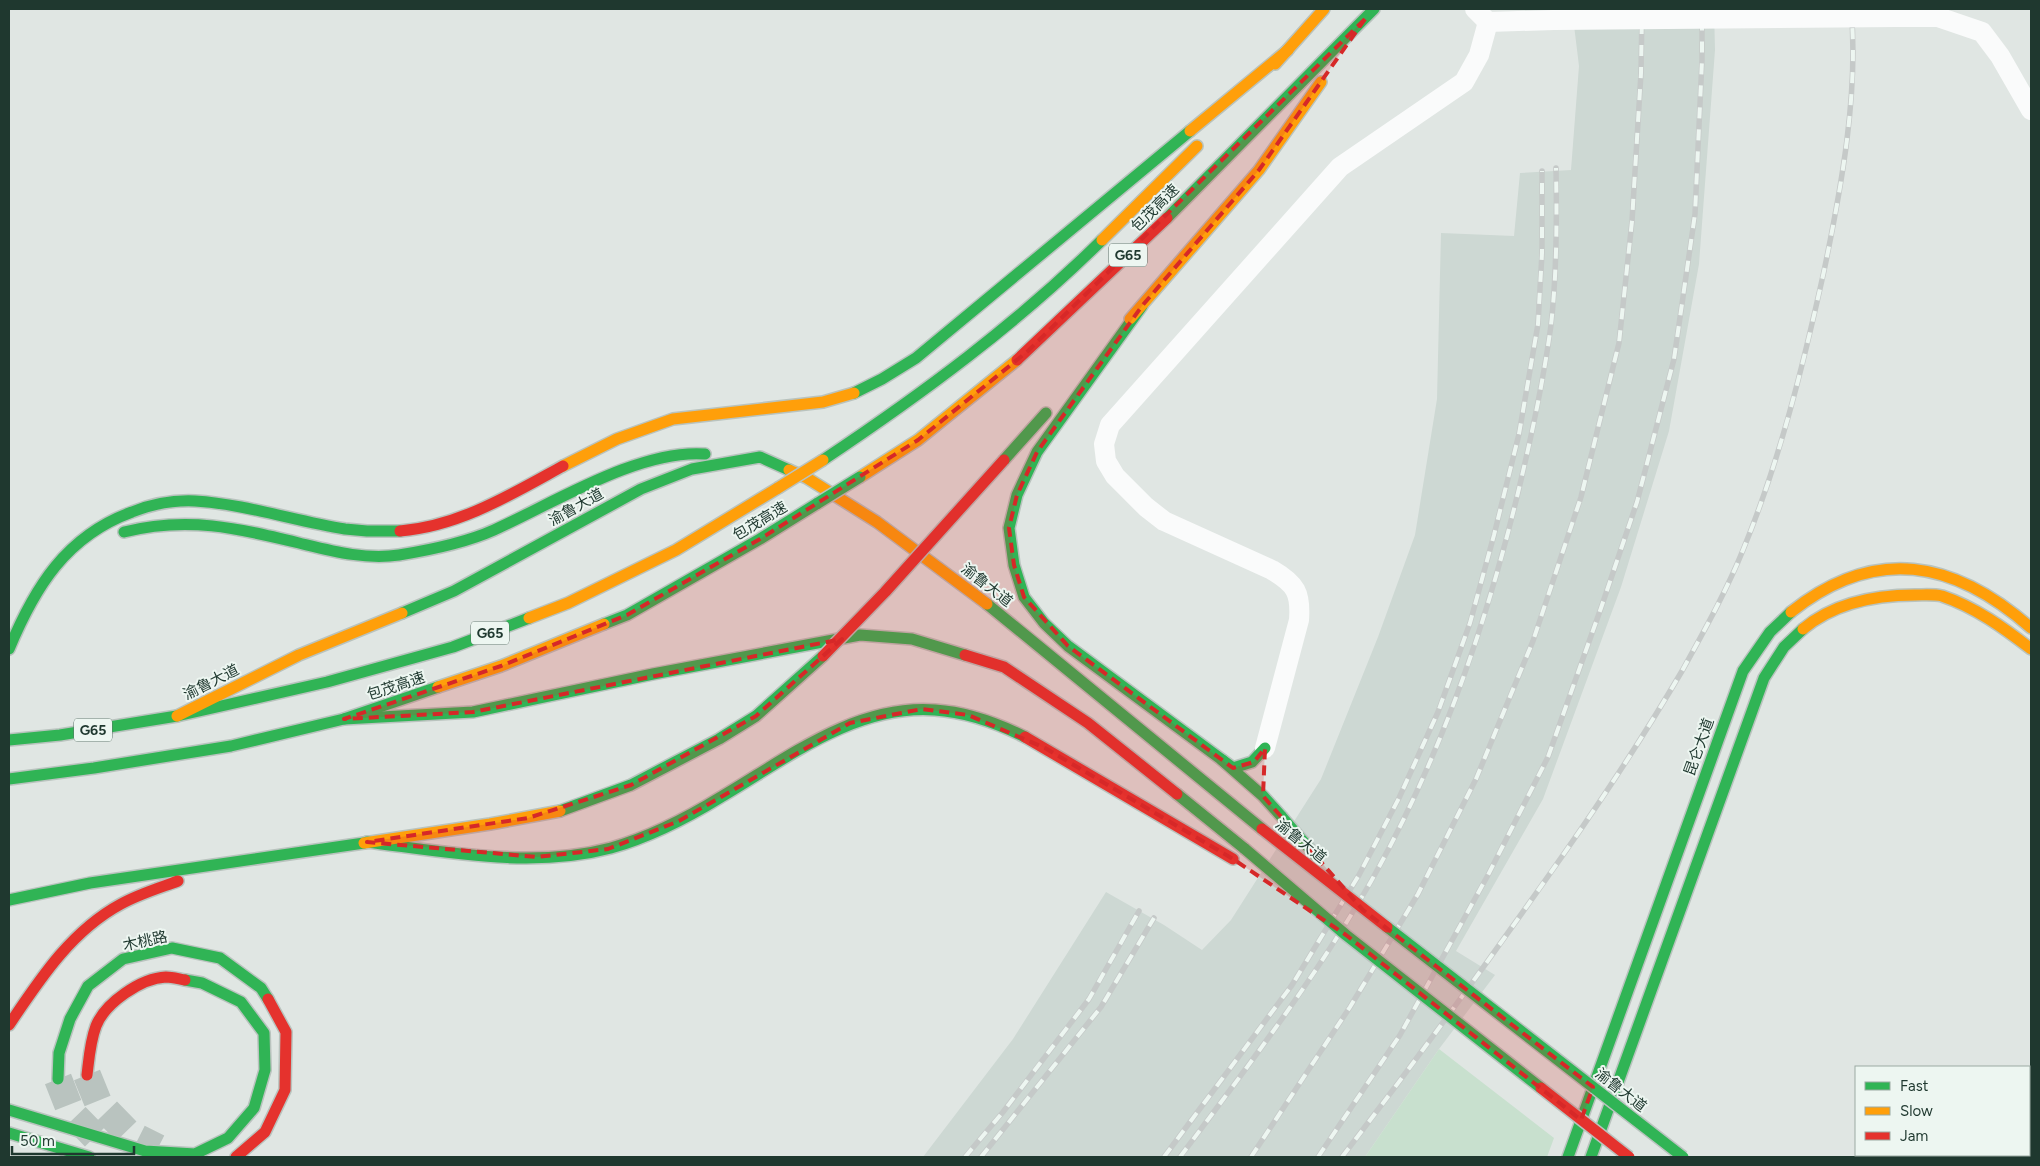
<svg xmlns="http://www.w3.org/2000/svg" width="2040" height="1166" font-family="Figtree,'Noto Sans SC',sans-serif">
<style>
.built{fill:#cdd8d3}
.park{fill:#c8e0ce}
.lines{fill:none;stroke-linecap:round;stroke-linejoin:round}
.secondary-tunnel{stroke:#b9c3bf;stroke-width:28;stroke-dasharray:28 14;stroke-linecap:butt}
.fast-casing{stroke:#b9c3be;stroke-width:14}
.slow-casing{stroke:#b9c3be;stroke-width:14}
.jam-casing{stroke:#b9c3be;stroke-width:14}
.street{stroke:#fafbfb;stroke-width:20}
.fast{stroke:#30b455;stroke-width:11}
.slow{stroke:#ff9f0a;stroke-width:11}
.jam{stroke:#e5322d;stroke-width:11}
.rail-casing{stroke:#c5c9c8;stroke-width:5.5}
.rail{stroke:#edf6f1;stroke-width:4;stroke-dasharray:11;stroke-linecap:butt}
.fast-bridge-casing{stroke:#bac3bf;stroke-width:14;stroke-linecap:butt}
.slow-bridge-casing{stroke:#bac3bf;stroke-width:14;stroke-linecap:butt}
.jam-bridge-casing{stroke:#bac3bf;stroke-width:14;stroke-linecap:butt}
.street-bridge{stroke:#fafbfb;stroke-width:20}
.fast-bridge{stroke:#30b455;stroke-width:11}
.slow-bridge{stroke:#ff9f0a;stroke-width:11}
.jam-bridge{stroke:#e5322d;stroke-width:11}
.marked{fill:#d62828;fill-opacity:0.2;stroke:#d62828;stroke-width:4;stroke-dasharray:10 6;stroke-linejoin:round}
.labels{text-anchor:middle;dominant-baseline:central;stroke-width:4;stroke-linejoin:round;paint-order:stroke}
.shield{fill:#edf6f1;stroke:#5d7169;stroke-width:1}
.shield-label{font-size:14px;font-weight:bold;fill:#1f382f}
.street-label{font-size:15px;fill:#1f382f;stroke:#edf6f1}
</style>
<rect width="100%" height="100%" fill="#e0e6e3"/>
<!-- built -->
<polygon class="built" points="1572,9 1714,9 1715,50 1699,264 1669,431 1621,587 1543,799 1456,951 1495,975 1439,1049 1365,1157 923,1157 1013,1039 1106,892 1164,925 1202,950 1231,920 1321,779 1378,637 1415,535 1437,399 1441,233 1514,236 1520,173 1571,170 1579,66"/>
<!-- park -->
<polygon class="park" points="1439,1049 1554,1138 1547,1157 1365,1157"/>
<g class="lines">
<!-- secondary-tunnel -->
<g class="secondary-tunnel">
<polyline points="87,1075 98,1102 128,1133 158,1148"/>
<polyline points="58,1079 71,1112 101,1143"/>
</g>
<!-- fast casing -->
<g class="fast-casing">
<g id="fast">
<polyline points="1167,218 1374,9"/>
<polyline points="1142,306 1037,452 1017,495 1009,528 1014,565 1024,597 1044,623 1068,646 1233,768 1252,762 1265,748"/>
<polyline points="854,393 882,379 916,358 1190,131"/>
<path d="M823 460C922 394 1017 324 1102 240"/>
<polyline points="1004,460 1046,413"/>
<path d="M124 532C187 516 237 528 299 543 332 551 365 560 399 555 430 550 465 543 494 530 554 503 639 449 705 454"/>
<polyline points="987,604 1262,829"/>
<polyline points="402,613 454,591 641,489 692,469 760,457 789,470"/>
<polyline points="604,624 627,615 760,539 818,503"/>
<path d="M9 649C35 587 66 536 132 512 152 504 173 500 195 501 245 504 295 521 345 529L367 531H400"/>
<polyline points="344,719 473,712 653,674 860,635 912,639 965,655"/>
<polyline points="9,740 60,735 177,716 327,682 453,647 529,618"/>
<polyline points="1222,760 1263,796 1282,817"/>
<polyline points="9,779 94,768 231,746 344,719 438,687"/>
<polyline points="1177,794 1245,849"/>
<polyline points="560,811 631,785 719,739 756,716 823,656"/>
<path d="M367 842C447 852 532 869 611 848 650 837 687 818 721 797 786 759 855 704 935 710 967 712 997 723 1025 737"/>
<polyline points="9,900 90,883 364,843"/>
<polyline points="58,1079 59,1053 70,1019 88,986 123,959 172,948 220,958 261,988 268,999"/>
<polyline points="9,1110 145,1151 195,1154 228,1138 254,1108 265,1070 264,1033 241,1002 202,983 185,980"/>
<polyline points="9,1133 89,1157"/>
<polyline points="1568,1157 1743,671 1770,632 1791,612"/>
<polyline points="1591,1157 1764,678 1784,647 1803,629"/>
</g>
</g>
<!-- slow casing -->
<g class="slow-casing">
<g id="slow">
<polyline points="1275,64 1324,9"/>
<polyline points="1190,131 1288,50"/>
<polyline points="1102,240 1197,146"/>
<polyline points="1130,319 1259,170 1321,82"/>
<polyline points="563,466 617,439 673,419 823,402 854,393"/>
<polyline points="789,470 807,478 877,522 987,604"/>
<polyline points="860,477 918,440 1017,360"/>
<path d="M1791 612C1875 545 1954 560 2031 628"/>
<polyline points="529,618 568,603 676,550 778,488"/>
<path d="M1803 629C1834 603 1874 595 1915 595 1924 595 1933 594 1942 596 1975 607 2004 628 2031 649"/>
<polyline points="438,687 501,666 604,624"/>
<polyline points="177,716 299,655 402,613"/>
<polyline points="364,843 490,824 560,811"/>
</g>
</g>
<!-- jam casing -->
<g class="jam-casing">
<g id="jam">
<polyline points="1017,360 1167,218"/>
<path d="M400 531C460 526 512 494 563 466"/>
<polyline points="965,655 1004,667 1088,723 1177,794"/>
<polyline points="1025,737 1233,859"/>
<path d="M9 1025C40 979 71 931 121 904 139 894 159 888 178 881"/>
<path d="M87 1075C89 1058 90 1042 96 1026 105 1003 141 978 166 977 172 977 179 979 185 980"/>
<polyline points="236,1157 265,1132 285,1090 286,1032 268,999"/>
</g>
</g>
<!-- street -->
<g class="street">
<polyline points="1475,9 1488,22 1554,20"/>
<polyline points="1896,17 1938,17 1982,32 2000,56 2031,110"/>
<path d="M1265 748 1299 620C1301 593 1296 584 1272 570L1164 521 1146 507 1115 476 1106 461 1104 444 1110 425 1340 167 1464 82 1479 55 1488 22"/>
</g>
<!-- fast -->
<use href="#fast" class="fast"/>
<!-- slow -->
<use href="#slow" class="slow"/>
<!-- jam -->
<use href="#jam" class="jam"/>
<!-- rail casing -->
<g class="rail-casing">
<g id="rail">
<polyline points="965,1157 1003,1112 1089,999 1139,911"/>
<polyline points="981,1157 1101,1007 1154,918"/>
<polyline points="1164,1157 1292,985 1359,875 1399,798 1438,712 1470,623 1494,535 1519,434 1538,324 1542,253 1542,171"/>
<path d="M1180 1157C1248 1066 1318 975 1374 876 1443 752 1489 617 1521 480 1533 429 1544 377 1551 325 1557 273 1557 221 1556 168"/>
<polyline points="1251,1157 1350,1007 1418,894 1476,779 1533,641 1581,497 1619,343 1632,221 1641,73 1642,9"/>
<polyline points="1318,1157 1400,1035 1488,875 1548,757 1601,608 1637,502 1674,359 1695,214 1702,60 1702,9"/>
<path d="M1342 1157C1418 1058 1491 958 1563 855 1605 795 1645 734 1682 671 1704 631 1726 592 1743 550 1780 460 1803 366 1824 271 1841 189 1859 92 1851 9"/>
</g>
</g>
<!-- rail -->
<use href="#rail" class="rail"/>
<!-- fast-bridge casing -->
<g class="fast-bridge-casing">
<g id="fast-bridge">
<polyline points="818,503 860,477"/>
<polyline points="1282,817 1316,856"/>
<polyline points="1245,849 1346,935 1541,1088"/>
<polyline points="1387,927 1683,1157"/>
</g>
</g>
<!-- slow-bridge casing -->
<g class="slow-bridge-casing">
<polyline id="slow-bridge" points="778,488 823,460"/>
</g>
<!-- jam-bridge casing -->
<g class="jam-bridge-casing">
<g id="jam-bridge">
<polyline points="823,656 885,592 1004,460"/>
<polyline points="1262,829 1387,927"/>
<polyline points="1541,1088 1629,1157"/>
</g>
</g>
<!-- street-bridge -->
<polyline class="street-bridge" points="1554,20 1896,17"/>
<!-- fast-bridge -->
<use href="#fast-bridge" class="fast-bridge"/>
<!-- slow-bridge -->
<use href="#slow-bridge" class="slow-bridge"/>
<!-- jam-bridge -->
<use href="#jam-bridge" class="jam-bridge"/>
</g>
<!-- marked area -->
<path class="marked" d="M1365 19 1259 170 1142 306 1037 452 1017 495 1009 528 1014 565 1024 597 1068 646 1233 768 1254 762 1265 748 1263 796 1363 910 1593 1087 1581 1120 1346 935 1233 859 1045 748 968 715 922 709 850 723 679 821 608 849 537 857 367 842 528 818 631 785 756 716 842 639 473 712 344 719 501 666 627 615 760 539 918 440 1028 351Z"/>
<g class="labels">
<!-- shield labels -->
<g class="shield">
<rect x="1109" y="243.5" width="38" height="23" rx="4"/>
<rect x="471" y="621.5" width="38" height="23" rx="4"/>
<rect x="74" y="718.5" width="38" height="23" rx="4"/>
</g>
<g class="shield-label">
<text x="1128" y="255">G65</text>
<text x="490" y="633">G65</text>
<text x="93" y="730">G65</text>
</g>
<!-- street labels -->
<g class="street-label">
<text transform="translate(1155 208) rotate(-45)">包茂高速</text>
<text transform="translate(576 507) rotate(-29)">渝鲁大道</text>
<text transform="translate(760 521) rotate(-31)">包茂高速</text>
<text transform="translate(987 585) rotate(38)">渝鲁大道</text>
<text transform="translate(211 682) rotate(-27)">渝鲁大道</text>
<text transform="translate(396 686) rotate(-18)">包茂高速</text>
<text transform="translate(1699 747) rotate(-70)">昆仑大道</text>
<text transform="translate(1301 841) rotate(39)">渝鲁大道</text>
<text transform="translate(145 941) rotate(-12)">木桃路</text>
<text transform="translate(1621 1090) rotate(38)">渝鲁大道</text>
</g>
</g>
<!-- border -->
<rect width="2040" height="1166" fill="none" stroke="#1f382f" stroke-width="20"/>
<!-- legend -->
<rect x="1855" y="1066" width="175" height="90" fill="#edf6f1" stroke="#9baaa3"/>
<rect x="1865" y="1082" width="25" height="8" fill="#30b455" stroke="#9baaa3"/>
<text x="1900" y="1091" font-size="15" fill="#1f382f">Fast</text>
<rect x="1865" y="1107" width="25" height="8" fill="#ff9f0a" stroke="#9baaa3"/>
<text x="1900" y="1116" font-size="15" fill="#1f382f">Slow</text>
<rect x="1865" y="1132" width="25" height="8" fill="#e5322d" stroke="#9baaa3"/>
<text x="1900" y="1141" font-size="15" fill="#1f382f">Jam</text>
<!-- scale -->
<path d="M12 1146v8h122v-8" fill="none" stroke="#1f382f" stroke-width="2.5"/>
<text x="20" y="1146" font-size="15" fill="#1f382f" stroke="#edf6f1" stroke-width="4" paint-order="stroke">50 m</text>
</svg>
